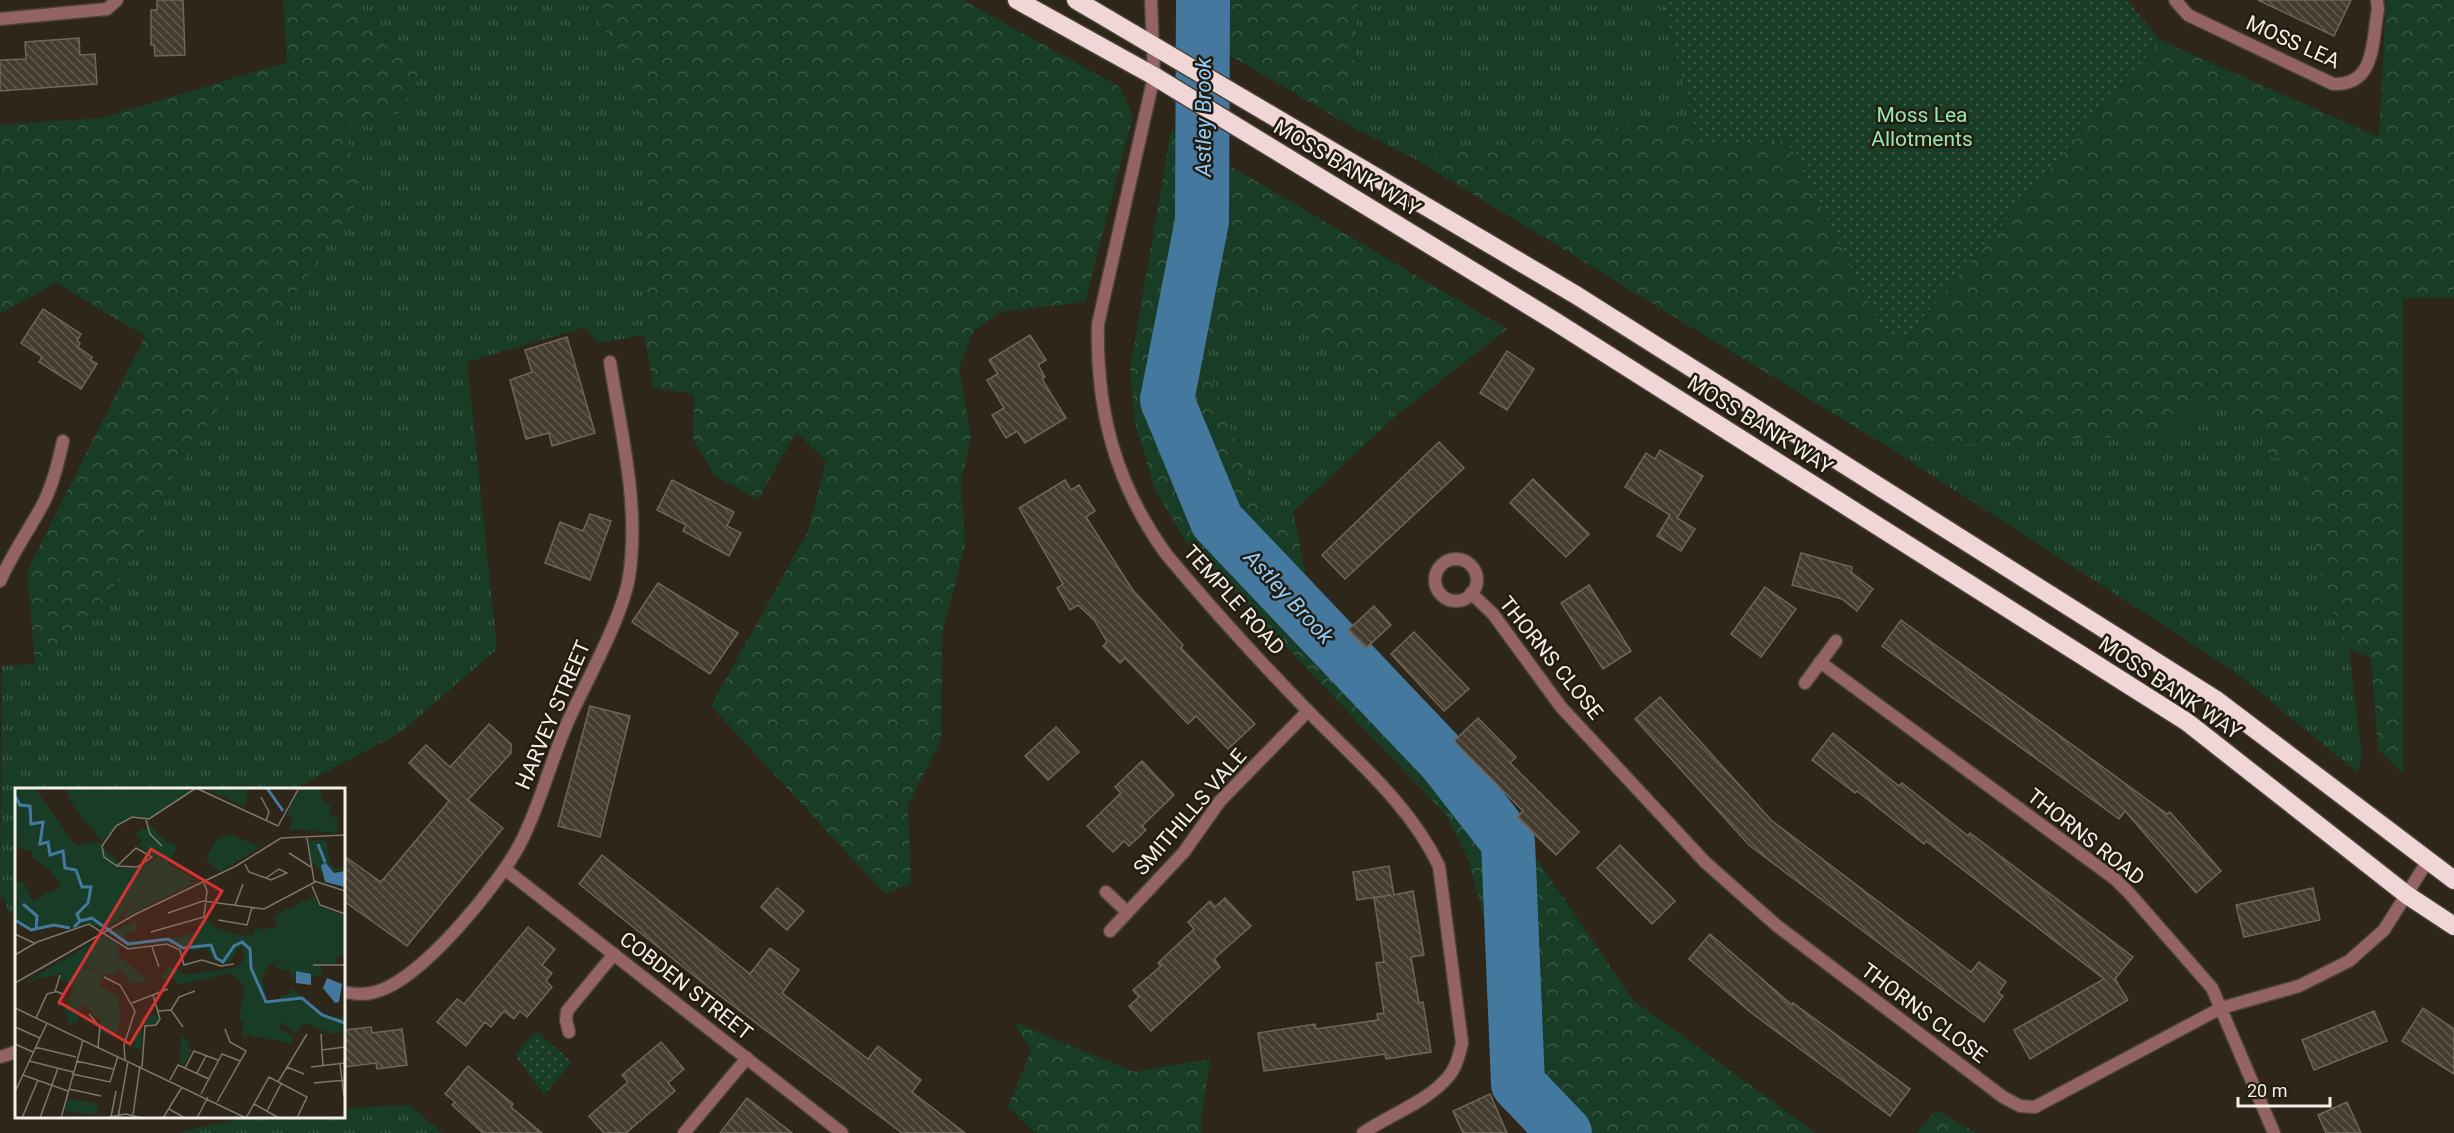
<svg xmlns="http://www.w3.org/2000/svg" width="2454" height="1133" font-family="Roboto,sans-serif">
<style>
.grass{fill:url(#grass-tufts)}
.forest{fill:url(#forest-crowns)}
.garden{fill:url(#garden-dots)}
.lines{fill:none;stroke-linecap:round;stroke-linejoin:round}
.river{stroke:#44789e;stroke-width:54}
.building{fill:url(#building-back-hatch);stroke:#6f6658;stroke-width:1.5}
.street-casing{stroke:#494236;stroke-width:15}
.highway-casing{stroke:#494236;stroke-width:21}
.street{stroke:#946365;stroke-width:12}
.highway{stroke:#f0d6d7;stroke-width:18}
.labels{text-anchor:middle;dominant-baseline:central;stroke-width:5;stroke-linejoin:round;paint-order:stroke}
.street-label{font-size:21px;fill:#f4efe7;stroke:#231c10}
.park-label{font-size:21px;fill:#94e8b2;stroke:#231c10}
.water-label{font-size:22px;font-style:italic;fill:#90cdfa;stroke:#231c10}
.inset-river{fill:none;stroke:#44789e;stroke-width:3}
.inset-road{fill:none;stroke:#7d766b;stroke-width:1.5}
.view{fill:#d83232;fill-opacity:0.15;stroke:#d83232;stroke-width:3}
.inset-edge{fill:none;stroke:#f4efe7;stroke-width:3}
</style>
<defs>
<pattern id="grass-tufts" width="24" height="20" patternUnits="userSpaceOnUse" patternTransform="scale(1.5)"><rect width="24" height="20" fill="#193c27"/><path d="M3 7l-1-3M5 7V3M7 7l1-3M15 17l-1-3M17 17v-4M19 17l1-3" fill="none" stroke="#3b5846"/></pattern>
<pattern id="forest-crowns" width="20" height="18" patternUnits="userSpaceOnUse" patternTransform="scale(1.5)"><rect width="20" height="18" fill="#193c27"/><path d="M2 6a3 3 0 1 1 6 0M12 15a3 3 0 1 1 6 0" fill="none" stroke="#3b5846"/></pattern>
<pattern id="garden-dots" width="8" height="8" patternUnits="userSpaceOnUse" patternTransform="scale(1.5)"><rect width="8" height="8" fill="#193c27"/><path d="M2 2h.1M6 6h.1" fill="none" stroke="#3b5846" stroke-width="1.8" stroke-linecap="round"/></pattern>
<pattern id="building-back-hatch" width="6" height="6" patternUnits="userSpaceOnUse" patternTransform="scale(1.5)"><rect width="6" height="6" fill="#443d2f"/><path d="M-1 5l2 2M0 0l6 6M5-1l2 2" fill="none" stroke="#60594d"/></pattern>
</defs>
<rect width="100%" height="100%" fill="#2d2619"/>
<!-- grass -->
<g class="grass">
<polygon points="362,0 585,0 626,62 644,132 644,335 597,343 586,327 467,362 497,649 401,732 295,789 16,790 16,911 9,913 4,897 0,897 2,666 35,664 96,615 122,573 172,477 345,128 399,113 419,75 364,20"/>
<polygon points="1358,0 1662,0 1692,116 1415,159 1350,126"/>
<polygon points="1262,289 1397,415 1270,533 1200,348"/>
<polygon points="2199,405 2246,409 2270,457 2301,461 2325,594 2349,649 2362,758 2357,772 2231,669 1888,447 2166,435"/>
<polygon points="410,1105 442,1133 177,1133 245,1117 344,1116 344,1108"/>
</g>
<!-- forest -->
<g class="forest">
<polygon points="283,0 362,0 364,20 419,75 399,113 345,128 361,196 172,477 122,573 96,615 35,664 27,571 145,336 56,283 0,314 0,125 101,118 287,62"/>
<polygon points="585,0 963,0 1120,87 1133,116 1085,302 1000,312 974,331 959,367 971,437 961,481 965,546 942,635 941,739 908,805 911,884 885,894 711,706 808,531 826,461 796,432 758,500 714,475 693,439 694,394 654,388 644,335 644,132 626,62"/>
<polygon points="1177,0 1358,0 1350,126 1180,26"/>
<polygon points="2386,0 2454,0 2454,298 2403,298 2403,774 2378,749 2371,658 2349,649 2325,594 2301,462 2270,457 2246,409 2199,405 2166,435 1888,447 1415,159 1692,116 1701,147 1787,140 1886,337 1906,337 2160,40 2379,137"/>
<polygon points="1171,131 1507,329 1397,415 1262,290 1200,348 1270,532 1293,511 1311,602 1446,746 1541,865 1633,1000 1816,1133 1538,1133 1469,861 1447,816 1185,540 1155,490 1135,423 1130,369"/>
<polygon points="1014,1022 1134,1072 1210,1059 1202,1116 1202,1133 1036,1133 1008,1107 1031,1051"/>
<polygon points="1936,1110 1977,1133 1917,1133"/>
</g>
<!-- garden -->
<g class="garden">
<polygon points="1662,0 2127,0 2160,40 1906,337 1886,337 1787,140 1700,147"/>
<polygon points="536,1031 572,1062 544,1095 515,1055"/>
</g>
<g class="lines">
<!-- river -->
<polyline class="river" points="1203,0 1202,221 1167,400 1217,521 1444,760 1508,842 1518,1084 1565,1133"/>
</g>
<!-- building -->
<g class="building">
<polygon points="157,0 183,0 185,55 155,56 154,45 151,45 151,10 157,10"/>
<polygon points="2258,0 2351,0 2334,36"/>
<polygon points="79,38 80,55 95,54 97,84 0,91 0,60 26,59 25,42"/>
<polygon points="43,309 81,334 77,341 80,343 78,347 92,357 91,360 97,364 81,389 39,362 42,357 21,343"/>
<polygon points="1030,335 1046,360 1038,365 1045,377 1042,379 1066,418 1025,443 1017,431 1006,438 992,415 1004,408 987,380 998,374 989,360"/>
<polygon points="567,337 595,433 552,446 549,433 526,439 510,380 532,372 525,350"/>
<polygon points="1507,351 1534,369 1507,410 1480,393"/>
<polygon points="1439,442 1464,468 1345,579 1322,555"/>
<polygon points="1660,450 1703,476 1677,518 1695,529 1681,551 1657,536 1670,515 1625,487 1646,453 1655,459"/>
<polygon points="1533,479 1589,534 1566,557 1510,503"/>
<polygon points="672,480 734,512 727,526 741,533 729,556 683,531 686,525 657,510"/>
<polygon points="1065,480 1071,490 1079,485 1095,511 1086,517 1132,589 1183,645 1181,648 1255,724 1228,749 1196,716 1188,724 1125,658 1120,663 1103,646 1107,642 1095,621 1078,605 1070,610 1057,588 1063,584 1019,508"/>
<polygon points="590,514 611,521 590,580 545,563 560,522 583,531"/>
<polygon points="1801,553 1852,567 1851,572 1873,589 1857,611 1842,599 1792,585"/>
<polygon points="658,583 738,633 710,674 632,622"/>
<polygon points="1589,585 1631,651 1603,669 1561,603"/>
<polygon points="1765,587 1796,609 1761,657 1731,634"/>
<polygon points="1374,606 1391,625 1366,648 1348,630"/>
<polygon points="1901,620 2167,814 2170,812 2221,871 2196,893 2125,811 2119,819 1882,646"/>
<polygon points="1414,632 1469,689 1444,711 1391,654"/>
<polygon points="1660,697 1771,820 1971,972 1979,962 2006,982 1998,993 2003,996 1984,1022 1749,845 1635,719"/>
<polygon points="590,706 630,716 600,837 558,826"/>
<polygon points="1478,718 1516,757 1510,763 1579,832 1556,855 1517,817 1523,811 1454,741"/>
<polygon points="489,724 511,744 511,753 468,800 503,828 407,946 344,901 344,856 381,882 449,801 409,763 426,745 450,767"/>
<polygon points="1056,727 1079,752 1048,780 1025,756"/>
<polygon points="1833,733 1899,786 1902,783 1968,836 1970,833 2133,957 2115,979 2128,1000 2030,1059 2014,1030 2104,979 1926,841 1924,844 1857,791 1855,793 1812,760"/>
<polygon points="1142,761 1174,795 1142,826 1146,830 1129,846 1124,841 1113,852 1087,826 1121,793 1115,787"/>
<polygon points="1620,845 1675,901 1652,924 1597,868"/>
<polygon points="602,855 750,974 770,948 799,970 782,993 868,1059 878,1046 921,1080 912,1092 965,1133 902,1133 707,986 579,884"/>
<polygon points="1389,866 1394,895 1413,891 1424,955 1411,957 1419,1003 1423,1002 1431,1052 1386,1059 1385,1054 1264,1071 1258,1033 1315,1024 1316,1029 1378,1020 1377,1014 1384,1013 1376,963 1384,962 1374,898 1391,895 1357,900 1353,872"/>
<polygon points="777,888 804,911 787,930 761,907"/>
<polygon points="2313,888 2320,920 2244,937 2236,905"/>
<polygon points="1225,898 1251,926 1214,959 1220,967 1151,1031 1129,1006 1139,997 1133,990 1161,966 1158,963 1194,929 1188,922 1210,901 1215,907"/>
<polygon points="528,927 555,949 542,965 552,973 546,981 552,987 527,1017 520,1011 514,1019 504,1011 491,1027 485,1022 466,1046 437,1022 457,999 464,1004"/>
<polygon points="1710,934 1792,1005 1793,1003 1910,1089 1890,1116 1749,1011 1689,959"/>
<polygon points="2423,1008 2454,1029 2454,1074 2402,1041"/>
<polygon points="2374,1011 2387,1041 2314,1070 2302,1040"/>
<polygon points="371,1027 372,1033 402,1029 407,1065 377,1069 376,1063 345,1067 344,1030"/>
<polygon points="661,1042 684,1069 668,1083 675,1091 626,1133 604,1133 589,1116 628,1082 622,1075"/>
<polygon points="468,1066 513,1104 511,1107 542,1133 483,1133 452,1105 455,1102 445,1094"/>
<polygon points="1490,1094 1507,1133 1463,1133 1453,1111"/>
<polygon points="747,1098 792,1133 720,1133"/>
<polygon points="2347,1102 2361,1133 2326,1133 2318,1115"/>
</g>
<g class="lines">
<!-- street casing -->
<g class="street-casing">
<g id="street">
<path d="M1151 0 1154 76 1098 324C1096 410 1115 483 1166 554 1212 609 1260 662 1310 713 1357 761 1410 805 1439 866L1462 1043C1459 1055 1456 1068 1448 1077 1427 1102 1389 1115 1363 1133"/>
<path d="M2175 0 2188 15 2333 84C2376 86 2372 41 2378 9L2377 0"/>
<polyline points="0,19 107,9 117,0"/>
<circle cx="1456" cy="580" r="21"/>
<path d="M0 581C12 554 29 530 43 504 53 484 58 463 63 441"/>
<polyline points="1471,593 1493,614 1561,707 1705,862 1776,925 2003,1097 2020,1106 2035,1107 2221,1008 2299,986 2349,961 2384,930 2427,862"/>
<polyline points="1820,662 2115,879 2130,894 2212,988 2274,1133"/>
<polyline points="1805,683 1836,641"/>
<polyline points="506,870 842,1133"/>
<polyline points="1106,892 1127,912"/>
<polyline points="1110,931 1184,852 1220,801 1308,711"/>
<path d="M344 992C353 994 365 995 375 992 421 981 500 883 521 842 541 803 551 759 569 719 587 680 622 618 629 577 640 505 621 433 610 362"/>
<polyline points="569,1032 566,1020 567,1011 614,954"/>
<polyline points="0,1057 16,1052"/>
<polyline points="684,1133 747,1058"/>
</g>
</g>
<!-- highway casing -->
<g class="highway-casing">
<g id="highway">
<polyline points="1017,0 1154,76 1556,322 2187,722 2407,895 2454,926"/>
<polyline points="1076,0 1576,295 2215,699 2454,880"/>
</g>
</g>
<!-- street -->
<use href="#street" class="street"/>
<!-- highway -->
<use href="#highway" class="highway"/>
</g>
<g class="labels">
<!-- street labels -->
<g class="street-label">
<text transform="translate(2293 42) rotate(24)">MOSS LEA</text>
<text transform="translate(1347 168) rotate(31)">MOSS BANK WAY</text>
<text transform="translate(1760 425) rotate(32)">MOSS BANK WAY</text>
<text transform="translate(1234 600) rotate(48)">TEMPLE ROAD</text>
<text transform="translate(1551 658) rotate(51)">THORNS CLOSE</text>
<text transform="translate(2170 688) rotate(34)">MOSS BANK WAY</text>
<text transform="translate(553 715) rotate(-67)">HARVEY STREET</text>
<text transform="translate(1190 812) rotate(-49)">SMITHILLS VALE</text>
<text transform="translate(2086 837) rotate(38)">THORNS ROAD</text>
<text transform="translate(686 986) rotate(38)">COBDEN STREET</text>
<text transform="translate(1924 1013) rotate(37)">THORNS CLOSE</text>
</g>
<!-- park labels -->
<g class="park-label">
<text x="1922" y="115">Moss Lea<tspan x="1922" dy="24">Allotments</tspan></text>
</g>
<!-- water labels -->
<g class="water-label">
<text transform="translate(1203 117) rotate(-90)">Astley Brook</text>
<text transform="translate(1289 597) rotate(47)">Astley Brook</text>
</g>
</g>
<!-- overview -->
<g transform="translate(15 788)">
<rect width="330" height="330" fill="#2d2619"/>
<path d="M159 87 180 95 143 113 152 92ZM88 105 115 112 102 134 79 118ZM65 177 89 186 84 198 103 207 106 232 99 249 86 244V231L65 197 46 185ZM140 226 145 231 142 235 128 237 126 262 117 259 128 229ZM166 249 174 252 172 259 177 261 169 277 165 276Z" fill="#193c27"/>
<path d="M0 0H20L61 58 83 54 105 75 103 81 89 80 88 105 79 118 102 134 90 141 72 135 59 142 41 138 16 143 0 133V93L9 95 18 113 46 98 35 82 17 69V64L0 58ZM136 37 148 51 163 58 153 75 182 93 154 89 143 113 107 131 120 107H136L127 80 141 70 123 58 127 52 120 46ZM311 52 315 75 322 81 330 78V83L306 84 307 93 304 80 295 72 294 53ZM191 131 199 139 225 147 237 148 241 140 248 142 247 155 241 160 242 172 254 177 247 188 252 214 265 212 264 208 273 207 276 200 303 222 316 229H330V243L315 246 288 234 281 246 267 234 264 240 279 249 275 255 236 248 232 242V253L227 244 229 232 224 233 230 199 215 185 163 197 159 190 151 192 146 189 155 178 171 187 220 180 230 171 227 159 223 160 216 173 208 175 196 170 192 160 178 162 149 154 113 159 96 145 121 132 122 142 110 146 111 152 131 154 168 149 187 141 186 134ZM91 147 104 157 103 167 133 192 115 196 104 179V185L93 187 71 177 47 185 64 190 87 236 70 217 64 221 63 233 54 236 50 222 59 198 45 191 46 185 11 194ZM257 174 305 176 308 185 298 189 281 183 279 195 274 182H264Z" fill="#193c27"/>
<path d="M299 108 304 118 330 128V168H322L321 177 259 173 254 177 242 173 241 160 247 155 248 142 263 138 259 128Z" fill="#193c27"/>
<path d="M50 0H181L134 31 119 28 101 38 87 54 59 19ZM233 0 230 19 192 1V0ZM285 0H305L308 15H316L315 29H323L322 45 274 41 278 31 271 27ZM215 46 245 59 205 84 191 71 201 52ZM53 311 83 315 82 327 50 323Z" fill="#193c27"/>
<path d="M89 80H127L136 107H120L117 113 88 105Z" fill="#193c27"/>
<path d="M310 74 319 85 330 83V99L310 94 306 78ZM281 183 296 186V197L281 195ZM312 190 327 196 324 214 320 215 308 200Z" fill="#44789e"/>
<path class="inset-river" d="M252 0 268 23M0 8 5 17 15 18 16 36 28 34 25 56 33 54 35 67 48 63 50 80 61 82 67 99H76L73 115 62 126 65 133 59 139M303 56 310 74M8 116 22 128 21 141M0 132 16 142 39 137 55 140M65 133 77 130 113 156 153 151 168 160 196 157 201 170 208 174 219 158 227 154 235 161 236 180 251 214 287 210 307 227 330 235"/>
<path class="inset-road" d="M181 0 263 38M246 9 254 24 251 33M131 32 135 46 147 58M263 38 284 0M292 50 299 93 330 103M274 65 296 79M230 76 234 84 251 90 256 92 272 85 264 81 251 90M102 78 121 60 137 69 122 79 102 78 89 69 87 58 101 38 117 29 134 31 181 0M297 98 305 117 330 126M220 117 228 96M153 125 188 113 249 121 300 94M203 132 232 137 237 119M136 144 189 129 192 103 189 95M0 146 19 155M137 159 144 179M0 167 22 154 74 136 113 161 152 156 165 162 169 177 187 172 206 178 219 176M298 177H330M89 189 105 197 120 223 109 257 110 272M0 195 121 126 221 78 266 50 330 47M40 203 48 206 44 217M117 215 153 201M0 220 231 330M156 222 164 209 180 203M143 223 156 222 168 239M74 226 85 239 83 259M21 230 32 206 40 204 45 187M0 239 25 250M306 246 308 278M0 256 18 264M20 259 61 269M306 262 330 259M14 273 58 284M61 273 98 281M325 276 329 309M127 279 130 238 141 237 145 231 138 207M272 279 289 286M296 279 330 275M170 280 179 263 203 272M182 285 191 268M57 286 95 294 103 268M8 287 53 303M155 292 163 277 194 291M263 294 292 246M299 295 330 292M54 301 86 308M0 304 32 235M186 306 207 266 225 273M202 314 231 263 215 254 210 241M239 316 264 330M154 321 170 330M252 323 266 296M118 327 125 278M94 329 111 326 127 330M96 329 101 303M7 330 23 292M25 330 43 280M46 330 68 252M103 330 113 273M148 330 167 299M182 330 193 309M231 330 254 289 292 309 282 330"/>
<path class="view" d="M136 61 207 103 115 256 44 214Z"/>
<rect width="330" height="330" class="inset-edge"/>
</g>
<!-- scale -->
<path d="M2238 1097v9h92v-9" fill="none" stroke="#f4efe7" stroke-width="3"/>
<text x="2247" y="1097" font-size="18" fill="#f4efe7" stroke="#231c10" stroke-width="4.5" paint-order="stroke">20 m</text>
</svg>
